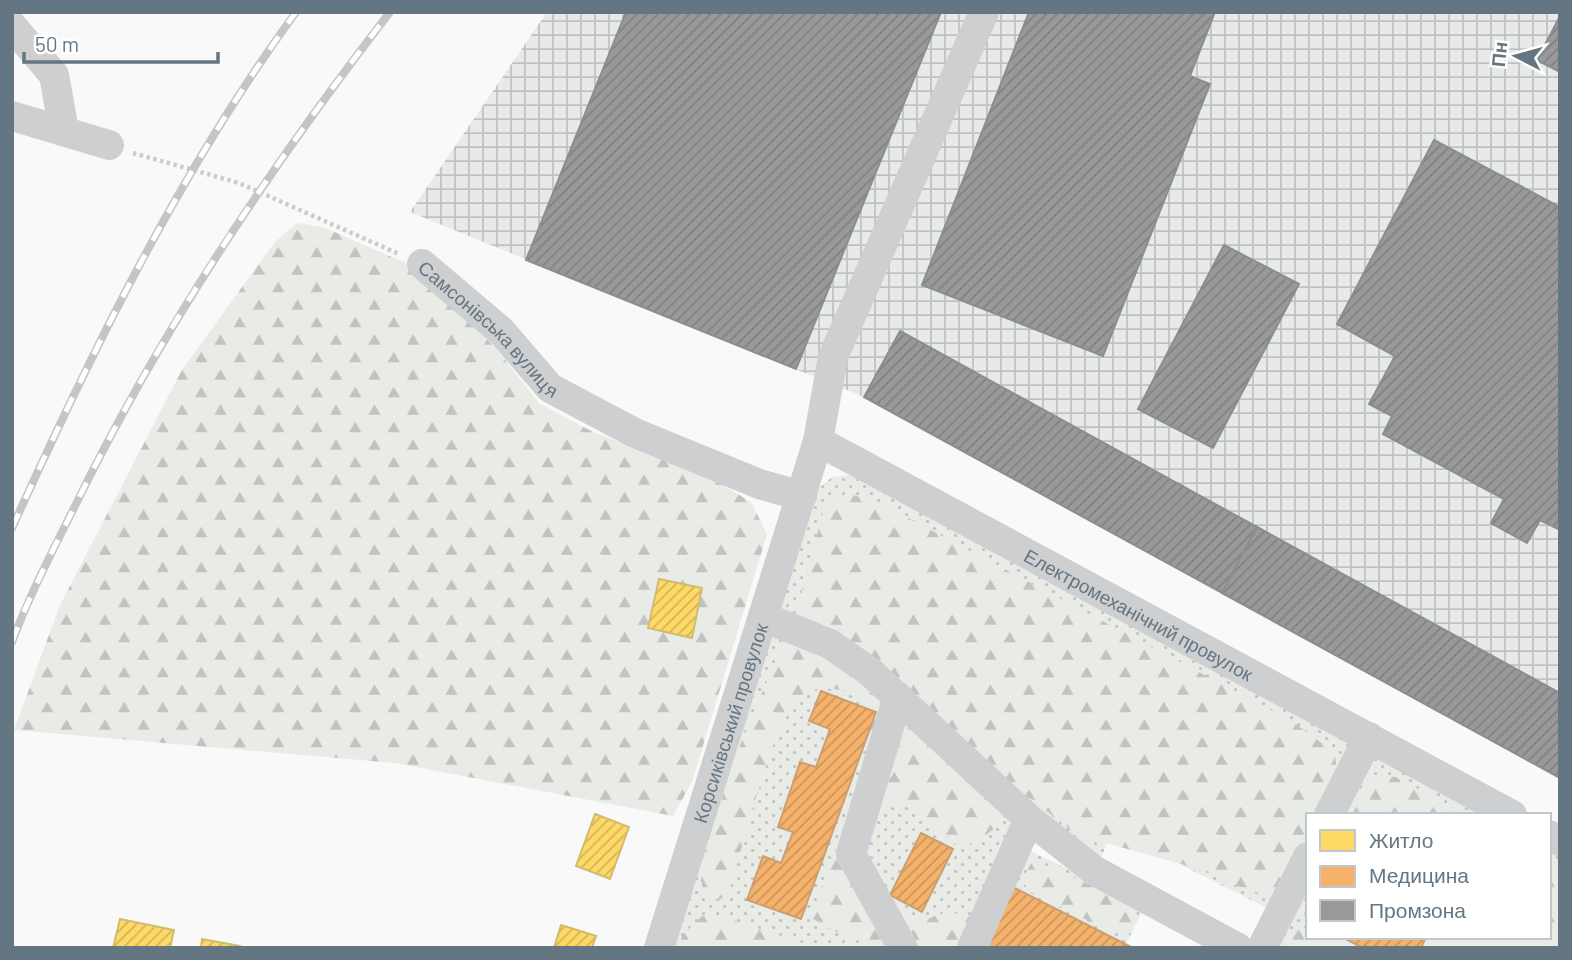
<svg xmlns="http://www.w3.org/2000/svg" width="1572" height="960" font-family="Barlow,sans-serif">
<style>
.industrial{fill:url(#industrial-grid)}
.grass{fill:url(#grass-dots)}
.forest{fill:url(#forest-firs)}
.homes{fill:url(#homes-hatch);stroke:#d1bb6f;stroke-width:2}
.health{fill:url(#health-hatch);stroke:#caa072;stroke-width:2}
.industry{fill:url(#industry-hatch);stroke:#898e92;stroke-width:2}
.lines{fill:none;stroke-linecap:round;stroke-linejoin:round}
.path{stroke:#cbcccd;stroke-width:4.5;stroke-dasharray:3.5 3.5;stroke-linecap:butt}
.minor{stroke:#cecfd0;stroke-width:30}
.rail-casing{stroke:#c3c5c6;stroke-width:8}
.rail{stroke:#fff;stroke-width:5;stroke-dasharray:16;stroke-linecap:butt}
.labels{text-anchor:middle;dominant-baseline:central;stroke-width:7;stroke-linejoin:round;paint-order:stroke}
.street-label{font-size:19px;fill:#657683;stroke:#fff}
</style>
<defs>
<pattern id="industrial-grid" width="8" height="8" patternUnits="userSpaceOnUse" patternTransform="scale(1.75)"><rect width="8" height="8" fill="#e8e9e9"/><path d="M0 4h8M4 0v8" fill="none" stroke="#c0c1c2"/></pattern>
<pattern id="grass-dots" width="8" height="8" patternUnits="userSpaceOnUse" patternTransform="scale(1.75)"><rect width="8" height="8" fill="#e8ebe6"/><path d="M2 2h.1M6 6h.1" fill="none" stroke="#c0c3c0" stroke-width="1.8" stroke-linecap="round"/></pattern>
<pattern id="forest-firs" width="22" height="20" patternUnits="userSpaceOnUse" patternTransform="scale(1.75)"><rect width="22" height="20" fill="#e8ebe6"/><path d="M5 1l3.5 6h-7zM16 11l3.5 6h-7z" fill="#c0c3c0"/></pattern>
<pattern id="homes-hatch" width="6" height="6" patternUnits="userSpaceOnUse" patternTransform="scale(1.75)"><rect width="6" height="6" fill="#ffd966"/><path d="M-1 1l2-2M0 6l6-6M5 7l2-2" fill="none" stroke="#d2b559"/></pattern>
<pattern id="health-hatch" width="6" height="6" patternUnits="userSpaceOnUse" patternTransform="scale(1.75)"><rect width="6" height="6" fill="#f6b26b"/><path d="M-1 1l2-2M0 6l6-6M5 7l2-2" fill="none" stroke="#cb955d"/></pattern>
<pattern id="industry-hatch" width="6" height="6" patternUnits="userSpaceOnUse" patternTransform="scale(1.75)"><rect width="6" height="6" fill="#999"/><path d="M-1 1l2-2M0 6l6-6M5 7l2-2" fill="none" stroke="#808182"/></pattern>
</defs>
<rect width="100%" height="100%" fill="#f9f9f9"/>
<!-- industrial -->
<polygon class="industrial" points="547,12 1560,12 1560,778 864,397 410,212"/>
<!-- grass -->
<g class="grass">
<polygon points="850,475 1488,815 1308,815 1308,937 1549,937 1549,848 1560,853 1560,948 1253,948 1269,909 1112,830 1097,869 1024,806 966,948 670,948 817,489 832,477"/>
<polygon points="1030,851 1145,905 1126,944 1013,887"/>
</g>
<!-- forest -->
<g class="forest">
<polygon points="297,223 323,227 410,265 449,297 498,351 539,403 593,432 703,473 751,502 767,534 692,782 673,816 395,763 14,730 60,605 182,370 274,243"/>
<path d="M853 495 878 502 1293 722 1335 753 1338 783 1321 815H1308V838L1274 898 1237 886 1210 872 1077 835 1030 798C1004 816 990 839 960 848L909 805H896L876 816 877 750 856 693C837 689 816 684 799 697 773 719 741 855 728 894L719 900 705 893 701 881 702 862 736 755 797 610 827 497Z"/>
<polygon points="1372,775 1396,777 1467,815 1347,815 1355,796"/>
<path d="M847 822 887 918 909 917 926 920 939 914 967 913 972 923 966 936 954 948C894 948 863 951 810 917Z"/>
<path d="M1549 858 1560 864V948H1282L1281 944C1289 935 1295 928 1308 928V937H1549Z"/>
<polygon points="1033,860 1134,904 1137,914 1125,936 1091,922 1027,890 1023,878"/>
<polygon points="702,916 732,920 818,948 679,948 682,936"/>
</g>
<!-- homes -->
<g class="homes">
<polygon points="659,579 702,588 692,638 648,628"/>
<polygon points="595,814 629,827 610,879 576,866"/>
<polygon points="120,919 174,930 170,948 113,948"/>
<polygon points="561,925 596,936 592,948 554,948"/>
<polygon points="202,939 240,946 239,948 201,948"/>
</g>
<!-- health -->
<g class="health">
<polygon points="821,691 876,712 801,919 747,900 763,856 781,863 793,832 778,827 800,762 816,767 830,729 809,721"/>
<polygon points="921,833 953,849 922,912 890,895"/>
<polygon points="1013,887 1133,948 991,948 985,944"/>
<polygon points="1342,937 1426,937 1421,948 1363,948"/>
</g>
<!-- industry -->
<g class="industry">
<polygon points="626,12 941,12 796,369 526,260"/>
<polygon points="1029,12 1215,12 1190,76 1210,84 1103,356 922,285"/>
<polygon points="1560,16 1560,72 1537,60"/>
<polygon points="1434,140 1560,207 1560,530 1540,520 1527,543 1491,523 1504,499 1383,434 1392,416 1369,404 1395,356 1337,324"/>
<polygon points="1224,245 1299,284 1213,448 1138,409"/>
<polygon points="900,331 1257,527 1222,593 864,397"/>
<polygon points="1257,527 1560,693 1560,778 1222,593"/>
</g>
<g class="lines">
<!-- path -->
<polyline class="path" points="133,153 239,183 399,254"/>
<!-- minor -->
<g class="minor">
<polyline points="12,26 54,75 64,131"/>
<polyline points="12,116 109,145"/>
<path id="s1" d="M422 264 501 331 550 388 635 433 759 484 802 496"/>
<polyline points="818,441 833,357 984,12"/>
<polyline points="763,617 830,644 869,671 1029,819 1095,871 1238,948"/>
<polyline points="898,697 851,854 903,948"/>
<polyline points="1329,815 1369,737"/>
<polyline points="1549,835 1560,841"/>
<path id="s2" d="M659 948 818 441 1512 815"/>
<polyline points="972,948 1029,819"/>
<polyline points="1262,948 1308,857"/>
</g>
<!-- rail casing -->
<g class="rail-casing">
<g id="rail">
<path d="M12 528C93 349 180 171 296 12"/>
<path d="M12 642C29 596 52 552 74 508 160 331 270 167 390 12"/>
</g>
</g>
<!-- rail -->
<use href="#rail" class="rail"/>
</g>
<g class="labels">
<!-- street labels -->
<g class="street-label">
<text stroke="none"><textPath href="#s1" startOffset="93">Самсонівська вулиця</textPath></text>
<text stroke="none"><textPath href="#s2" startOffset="896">Електромеханічний провулок</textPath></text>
<text stroke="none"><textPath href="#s2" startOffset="236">Корсиківський провулок</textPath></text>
</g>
</g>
<!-- border -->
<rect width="1572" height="960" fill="none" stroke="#657683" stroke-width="28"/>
<!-- legend -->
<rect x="1306" y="813" width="245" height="126" fill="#ffffff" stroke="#c1c8cd" stroke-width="2"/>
<rect x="1320" y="830" width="35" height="21" fill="#ffd966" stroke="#c1c8cd" stroke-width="2"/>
<text x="1369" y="848" font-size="21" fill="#657683">Житло</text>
<rect x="1320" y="866" width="35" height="21" fill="#f6b26b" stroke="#c1c8cd" stroke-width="2"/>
<text x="1369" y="883" font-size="21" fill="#657683">Медицина</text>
<rect x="1320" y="900" width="35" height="21" fill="#999999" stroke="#c1c8cd" stroke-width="2"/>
<text x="1369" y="918" font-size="21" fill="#657683">Промзона</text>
<!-- north arrow -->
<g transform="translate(1516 56) rotate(276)" stroke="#ffffff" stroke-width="5" paint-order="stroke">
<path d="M0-5L12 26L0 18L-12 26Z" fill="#657683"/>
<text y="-10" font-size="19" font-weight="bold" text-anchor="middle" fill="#657683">Пн</text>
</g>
<!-- scale -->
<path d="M24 52v10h194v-10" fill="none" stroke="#657683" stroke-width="3.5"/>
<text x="35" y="52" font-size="21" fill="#657683" stroke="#ffffff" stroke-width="5" paint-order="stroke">50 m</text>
</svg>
